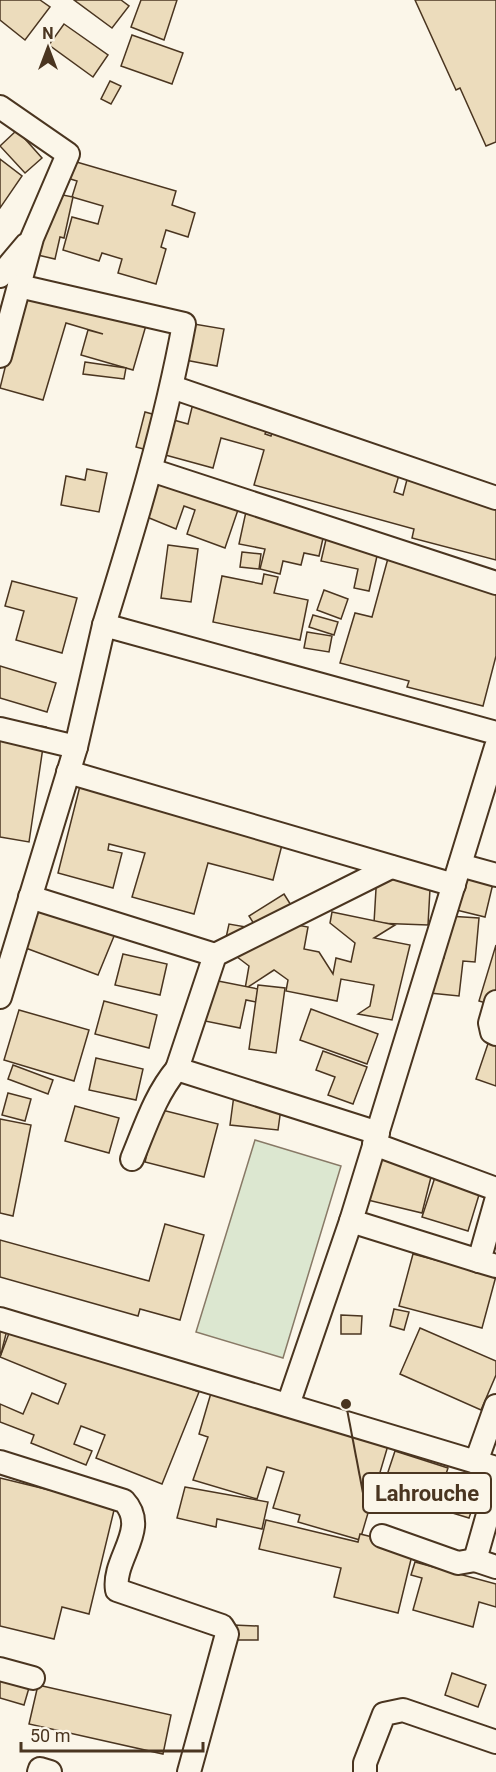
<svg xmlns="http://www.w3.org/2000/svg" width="496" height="1772" font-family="Roboto,sans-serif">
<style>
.green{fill:#dce7d0;stroke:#887966;stroke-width:1.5}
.building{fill:#ecdcbc;stroke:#4a3520;stroke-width:1.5}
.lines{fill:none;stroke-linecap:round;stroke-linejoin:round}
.street-casing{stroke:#4a3520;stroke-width:26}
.street{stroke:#fbf6e9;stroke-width:22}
.leader{fill:none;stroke:#4a3520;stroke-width:2}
.callout-dot{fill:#4a3520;stroke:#fbf6e9;stroke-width:2}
.callout{fill:#fbf6e9;stroke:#4a3520;stroke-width:2}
.callout-label{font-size:22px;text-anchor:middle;font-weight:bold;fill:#4a3520}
</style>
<rect width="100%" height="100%" fill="#fbf6e9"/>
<!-- green -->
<polygon class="green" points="255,1140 341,1166 283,1358 196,1332"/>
<!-- building -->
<g class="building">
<polygon points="0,0 40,0 50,7 25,40 0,20"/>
<polygon points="74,0 121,0 129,6 112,28"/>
<polygon points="141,0 177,0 164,40 131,27"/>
<polygon points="415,0 496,0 496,142 486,146 460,88 456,90"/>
<polygon points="64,24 108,55 93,77 49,45"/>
<polygon points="132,35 183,53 172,84 121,66"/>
<polygon points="110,81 121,86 111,104 101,99"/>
<polygon points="17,130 42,158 25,173 0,146"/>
<polygon points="56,156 176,191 172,205 195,213 188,237 166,230 161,247 166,249 156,284 118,273 122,259 102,253 99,261 63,250 72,217 98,224 103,206 72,197 77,181 51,173"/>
<polygon points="0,159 22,176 0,208"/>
<polygon points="43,191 73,197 64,238 60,237 55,259 29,253"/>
<polygon points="23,278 149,315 133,370 81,355 88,330 103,334 66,323 43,400 0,388 6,364 0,336 0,311 3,300 15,304"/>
<polygon points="182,322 224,329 217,366 169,357"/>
<polygon points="85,362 126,368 124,379 83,374"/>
<polygon points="195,395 271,416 265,434 271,436 275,423 404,458 394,492 403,495 410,468 496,491 496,560 412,538 414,529 254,485 264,450 221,438 213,468 136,447 145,412 188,424"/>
<polygon points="87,469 107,473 99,512 61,505 66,476 85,480"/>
<polygon points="158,473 241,501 225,548 187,534 195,510 184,506 176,529 142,515"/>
<polygon points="247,507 326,525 319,556 304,553 301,565 283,561 280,574 260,569 265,549 239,544"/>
<polygon points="328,531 380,543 369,591 354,588 358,569 321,561"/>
<polygon points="168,545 198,549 191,602 161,598"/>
<polygon points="390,551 496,579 496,656 483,706 407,687 409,681 340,663 355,613 372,617"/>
<polygon points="242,552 261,554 259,569 240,567"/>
<polygon points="264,574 278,577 274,593 308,600 300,640 213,622 222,576 262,584"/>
<polygon points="12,581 77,598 62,653 16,640 24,611 5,606"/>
<polygon points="324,590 348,599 341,619 317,610"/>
<polygon points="313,615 338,622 334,635 309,627"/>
<polygon points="307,632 332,636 329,652 304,648"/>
<polygon points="0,666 56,683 47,712 0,698"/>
<polygon points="0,720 46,727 29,842 0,837"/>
<polygon points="81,782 284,837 273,880 208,863 194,914 132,897 145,853 109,844 108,850 122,853 113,888 58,873"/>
<polygon points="450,865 495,875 485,917 440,906"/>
<polygon points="431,871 428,925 374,923 377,872"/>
<polygon points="284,894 294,910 259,932 249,916"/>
<polygon points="42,896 119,924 98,975 23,947"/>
<polygon points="332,912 395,925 374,938 410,945 392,1020 358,1014 370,1006 374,985 341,979 337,1001 286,991 288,980 274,970 245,989 249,966 224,947 229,924 268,931 276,921 308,927 304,949 319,952 333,974 336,958 351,962 355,943 330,923"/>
<polygon points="448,916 479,918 475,962 463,961 459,996 420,992 436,957 444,958"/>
<polygon points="496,945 496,1006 479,1001"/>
<polygon points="123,954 167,964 160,995 115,985"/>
<polygon points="208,979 258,989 256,1002 246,1000 240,1028 200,1020"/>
<polygon points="258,985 285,988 276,1053 249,1049"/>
<polygon points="104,1001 157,1015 149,1048 95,1034"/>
<polygon points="311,1009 378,1034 367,1064 300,1040"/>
<polygon points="19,1010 89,1030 74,1081 4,1060"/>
<polygon points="493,1029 496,1030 496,1086 476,1079"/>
<polygon points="323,1051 367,1067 353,1104 328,1095 335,1077 316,1070"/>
<polygon points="96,1058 143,1069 136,1100 89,1090"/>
<polygon points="13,1065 53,1080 48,1094 8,1079"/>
<polygon points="8,1093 31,1099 25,1121 2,1115"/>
<polygon points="234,1095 282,1101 278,1130 230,1125"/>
<polygon points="75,1106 119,1118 109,1153 65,1141"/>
<polygon points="158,1109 218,1124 204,1177 145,1162"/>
<polygon points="0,1119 31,1125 13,1216 0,1213"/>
<polygon points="362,1152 433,1169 422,1213 351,1196"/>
<polygon points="437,1171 482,1185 468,1231 422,1217"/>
<polygon points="165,1224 204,1235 180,1320 140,1309 138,1316 0,1277 0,1240 149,1281"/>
<polygon points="413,1254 496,1276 482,1328 399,1306"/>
<polygon points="394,1309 409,1312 404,1330 390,1326"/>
<polygon points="341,1315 362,1316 361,1334 341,1334"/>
<polygon points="14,1320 199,1392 162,1484 96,1458 105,1435 81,1426 74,1444 92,1451 86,1465 31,1443 34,1435 0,1422 0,1404 23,1414 32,1393 58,1404 66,1384 0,1357"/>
<polygon points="0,1325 8,1326 1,1354 0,1353"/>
<polygon points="420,1328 496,1361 496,1375 481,1410 400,1374"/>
<polygon points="211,1393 389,1442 360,1540 298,1522 300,1515 273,1508 284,1472 267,1467 257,1499 193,1480 208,1437 199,1434"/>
<polygon points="395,1451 448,1468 436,1504 383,1487"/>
<polygon points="0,1478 115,1506 89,1614 62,1607 54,1639 0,1626"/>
<polygon points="446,1479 479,1489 469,1518 436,1508"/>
<polygon points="185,1487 268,1502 262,1529 217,1519 216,1527 177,1518"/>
<polygon points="266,1520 358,1542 360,1534 414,1547 398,1613 334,1597 341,1568 259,1549"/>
<polygon points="415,1562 496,1584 496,1607 479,1602 473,1627 413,1610 422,1578 411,1575"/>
<polygon points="233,1625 258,1626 258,1640 233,1640"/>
<polygon points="0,1672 31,1681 24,1705 0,1698"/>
<polygon points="452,1673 486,1685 478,1707 445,1695"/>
<polygon points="38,1685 171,1715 163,1754 29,1724"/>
</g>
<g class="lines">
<!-- street casing -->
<g class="street-casing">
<g id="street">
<polyline points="0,107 68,154 32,238 0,356"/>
<polyline points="0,276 26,245"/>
<path d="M19 286 184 324C165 427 135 525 104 625"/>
<polyline points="172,387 496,498"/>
<polyline points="151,470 496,583"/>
<polyline points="0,729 76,747"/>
<polyline points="496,747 374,1144 496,1189"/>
<polyline points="68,772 454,885"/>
<polyline points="460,865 496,875"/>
<polyline points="391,867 215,955 177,1069 378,1133 351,1221 479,1261"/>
<polyline points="30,897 215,955"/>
<polyline points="0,997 76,747 104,625 496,733"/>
<polyline points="496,1002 490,1023 492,1032 496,1034"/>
<path d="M132 1159C145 1128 155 1095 177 1069"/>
<polyline points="496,1201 479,1261 496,1266"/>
<polyline points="0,1319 496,1468"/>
<polyline points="288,1405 351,1221"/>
<path d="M0 1462 124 1501C150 1529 112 1559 117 1590L222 1626 227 1634 189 1772"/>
<polyline points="476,1462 496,1406"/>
<polyline points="496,1486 475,1560 496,1567"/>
<polyline points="382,1536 458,1563 475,1560"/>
<polyline points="0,1669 33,1678"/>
<polyline points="39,1772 40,1769 50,1772"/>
<polyline points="365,1772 365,1763 384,1714 403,1710 496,1742"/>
</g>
</g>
<!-- street -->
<use href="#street" class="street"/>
</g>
<!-- callouts -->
<path class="leader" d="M346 1404L363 1493"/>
<circle class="callout-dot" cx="346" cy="1404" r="6"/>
<rect class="callout" x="363" y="1473" width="128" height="40" rx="6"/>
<g class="callout-label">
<text x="427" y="1501">Lahrouche</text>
</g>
<!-- north arrow -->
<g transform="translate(48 48)" stroke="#fbf6e9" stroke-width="4.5" paint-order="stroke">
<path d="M0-4.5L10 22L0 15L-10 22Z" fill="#4a3520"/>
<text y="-9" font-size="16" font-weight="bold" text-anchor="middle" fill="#4a3520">N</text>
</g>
<!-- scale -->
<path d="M21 1742v9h182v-9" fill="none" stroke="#4a3520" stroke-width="3"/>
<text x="30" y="1742" font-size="18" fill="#4a3520" stroke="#fbf6e9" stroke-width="4.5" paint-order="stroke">50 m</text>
</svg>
